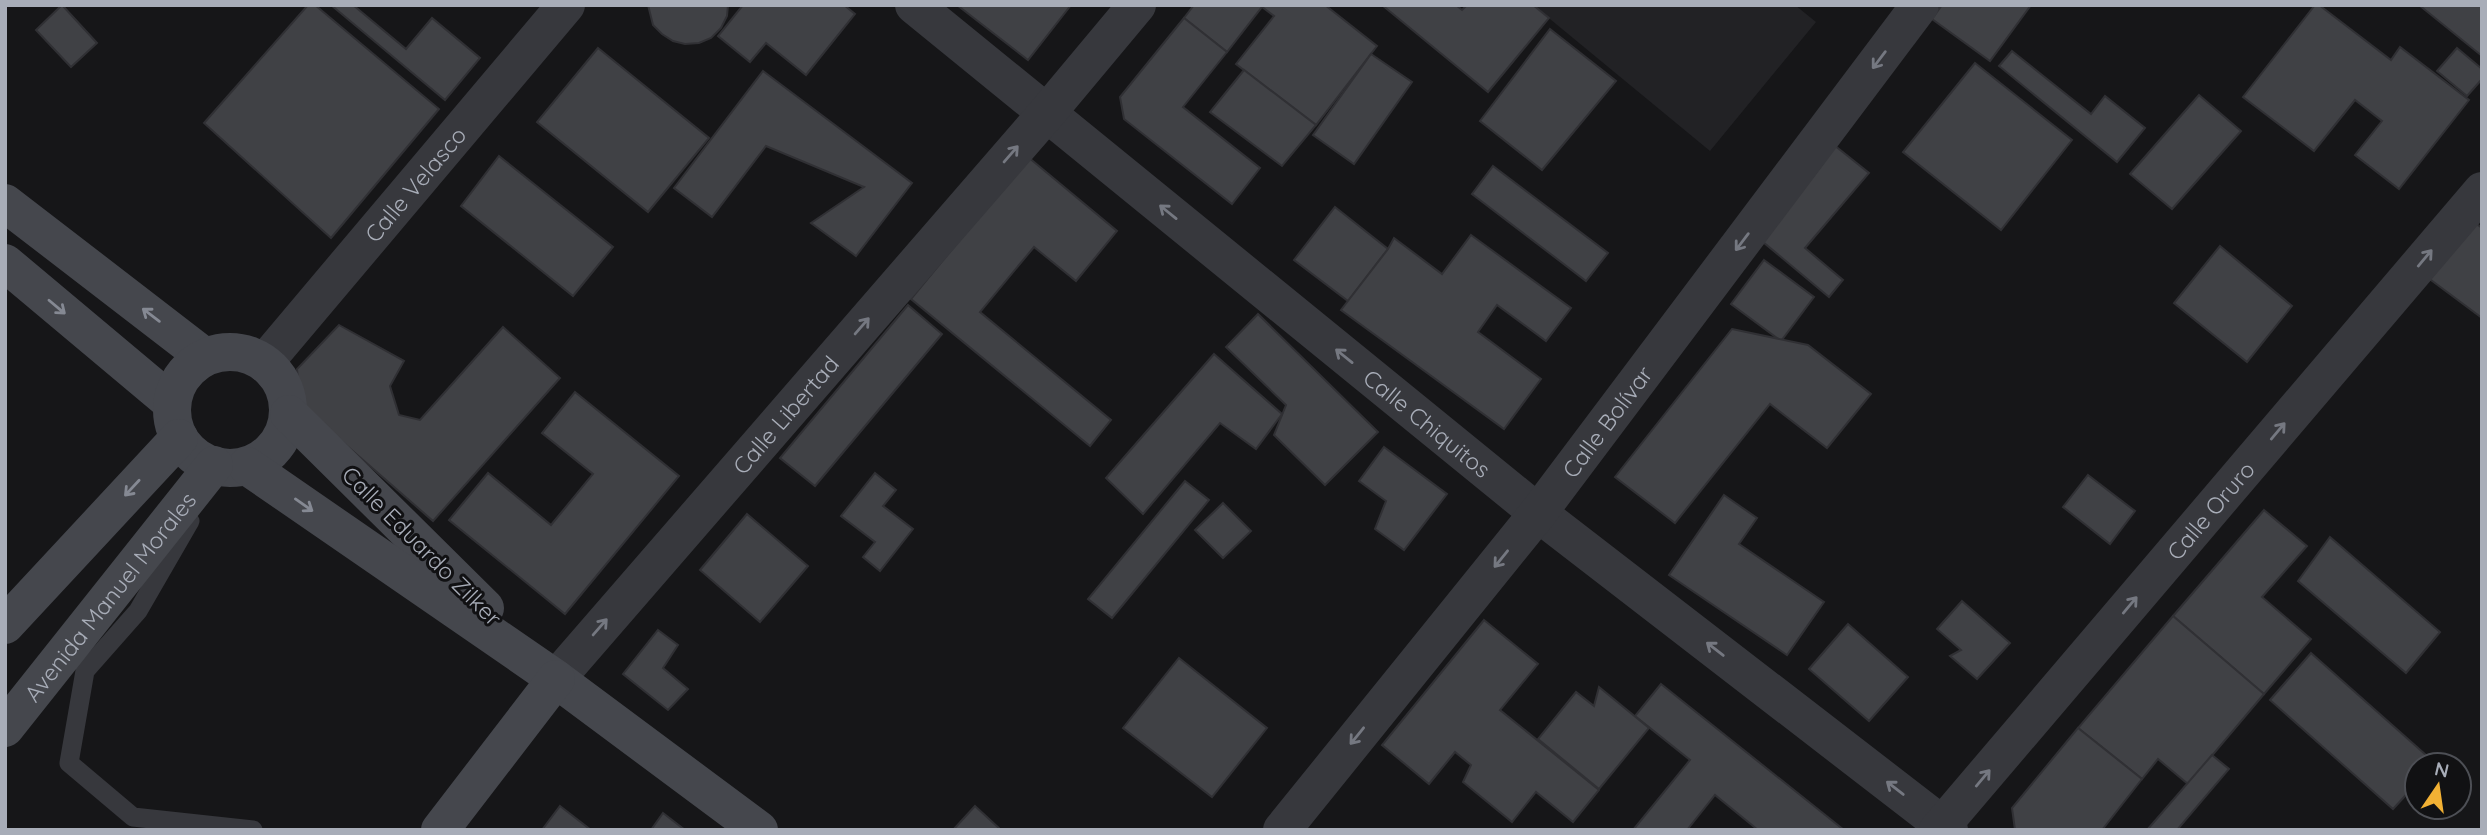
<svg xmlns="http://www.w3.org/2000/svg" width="2487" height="835" font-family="Quicksand,sans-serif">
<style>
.built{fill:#222225}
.building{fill:#404145;stroke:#303034;stroke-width:2}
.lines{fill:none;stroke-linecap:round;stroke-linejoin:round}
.lane{stroke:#37383d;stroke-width:19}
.street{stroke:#37383d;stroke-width:38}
.secondary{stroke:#45474d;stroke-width:38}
.oneway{stroke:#757881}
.oneway2{stroke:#858993}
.labels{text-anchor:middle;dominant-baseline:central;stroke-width:6;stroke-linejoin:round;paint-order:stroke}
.street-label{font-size:23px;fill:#a8adb8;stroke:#111113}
</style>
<rect width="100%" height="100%" fill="#161618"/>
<!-- built -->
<polygon class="built" points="1533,5 1795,5 1816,22 1710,151"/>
<!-- building -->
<g class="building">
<polygon points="62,5 97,43 71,67 36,30"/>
<polygon points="308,5 315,5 439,109 331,238 204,123"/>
<polygon points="331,5 353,5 406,49 432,18 480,58 445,100"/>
<polygon points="648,5 728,5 727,16 721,28 711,38 699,43 685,44 673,41 662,34 653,25"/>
<polygon points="743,5 844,5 855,14 806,75 766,43 750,62 718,36"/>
<polygon points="957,5 1071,5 1028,60"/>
<polygon points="1194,5 1325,5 1377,46 1316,125 1236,64 1274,16 1262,7 1227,52 1184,18"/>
<polygon points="1382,5 1456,5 1462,10 1467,5 1533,5 1549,18 1488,92"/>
<polygon points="1942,5 2031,5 1990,61 1932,19"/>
<polygon points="2315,5 2319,5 2391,60 2400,47 2469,100 2399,189 2355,155 2382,121 2355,100 2314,151 2243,97"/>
<polygon points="2419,5 2482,5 2482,56"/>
<polygon points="1184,18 1227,52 1183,107 1260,168 1232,204 1124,119 1120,97"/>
<polygon points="1550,29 1616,81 1542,170 1480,121"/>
<polygon points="598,48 709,138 648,212 537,122"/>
<polygon points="2457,48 2482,69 2482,79 2467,96 2437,71"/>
<polygon points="2012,51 2091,114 2105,96 2145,128 2117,162 1999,66"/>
<polygon points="1371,54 1412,82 1354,164 1313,135"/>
<polygon points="1975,63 2072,140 2001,230 1903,152"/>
<polygon points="1244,70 1316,125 1282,166 1210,112"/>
<polygon points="763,71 912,183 856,256 811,223 864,187 766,146 712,217 674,188"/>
<polygon points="2199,95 2241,131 2172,209 2130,174"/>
<polygon points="1834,145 1869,173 1805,248 1843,280 1829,297 1757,237"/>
<polygon points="499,156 613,247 573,296 461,206"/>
<polygon points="1028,157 1117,231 1076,281 1034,247 980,312 1111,420 1090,446 911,299"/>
<polygon points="1493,166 1608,253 1586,281 1472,194"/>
<polygon points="1335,207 1388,249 1348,301 1294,260"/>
<polygon points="2470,219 2482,228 2482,318 2427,277"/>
<polygon points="1471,235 1571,308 1546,341 1497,305 1478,332 1541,379 1504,429 1341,310 1388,249 1394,238 1442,274"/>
<polygon points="2220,246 2292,306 2247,362 2174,303"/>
<polygon points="1764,260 1814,297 1781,341 1731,304"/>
<polygon points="908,305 942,334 815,486 780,458"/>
<polygon points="1258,314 1378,432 1325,485 1274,435 1286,405 1226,347"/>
<polygon points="339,325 404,361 390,386 399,415 420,420 503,327 560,378 433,521 300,405 297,369"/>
<polygon points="1732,329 1808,345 1871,394 1827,448 1770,404 1675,523 1615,477"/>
<polygon points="1214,354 1282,414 1256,449 1220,423 1143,514 1106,478"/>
<polygon points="575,392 679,476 565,614 449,520 488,473 551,525 593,474 542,433"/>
<polygon points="1384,447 1447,494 1404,550 1375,529 1386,501 1359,481"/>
<polygon points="875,473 896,490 883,506 913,529 880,571 863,557 875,542 841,516"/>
<polygon points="2088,475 2135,511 2110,544 2063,507"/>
<polygon points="1185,481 1209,500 1112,618 1088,599"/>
<polygon points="1724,495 1757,518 1739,544 1824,602 1787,655 1669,575"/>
<polygon points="1223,503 1251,531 1223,558 1195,530"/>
<polygon points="2264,510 2307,546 2262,597 2311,639 2264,694 2173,616"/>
<polygon points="747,514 808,566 760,622 700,570"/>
<polygon points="2330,537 2440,632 2406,673 2298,581"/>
<polygon points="1962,601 2010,643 1977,679 1950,656 1961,650 1937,629"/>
<polygon points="2173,616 2264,694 2188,784 2158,759 2142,779 2078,728"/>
<polygon points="1484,620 1538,664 1500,710 1599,790 1573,822 1536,792 1512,822 1463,782 1471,765 1455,752 1429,784 1382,745"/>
<polygon points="1848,624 1908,677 1869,721 1809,669"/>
<polygon points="658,630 678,645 663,668 688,689 668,710 623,674"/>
<polygon points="2311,653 2435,763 2417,765 2417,783 2393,809 2270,700"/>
<polygon points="1179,658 1267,728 1212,797 1123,728"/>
<polygon points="1661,684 1844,830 1758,830 1715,795 1687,830 1633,830 1690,760 1635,716"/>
<polygon points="1599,687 1649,728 1599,789 1538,739 1576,692 1594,706"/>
<polygon points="2078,728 2142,779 2102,830 2015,830 2012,808"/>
<polygon points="2212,755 2229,769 2177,830 2147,830"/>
<polygon points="560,806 591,830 542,830"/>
<polygon points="975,806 1001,830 953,830"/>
<polygon points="663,813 685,830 651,830"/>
</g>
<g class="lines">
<!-- lane -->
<polyline class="lane" points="190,521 138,611 85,671 69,763 133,817 253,830"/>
<!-- street -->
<g class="street">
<path id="s1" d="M914 5 1538 513 1949 830"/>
<path id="s2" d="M264 363 566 5"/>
<path id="s3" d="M556 679 1046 114 1137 5"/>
<path id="s4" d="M1282 830 1538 513 1920 5"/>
<path id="s5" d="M1938 830 2482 191"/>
</g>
<!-- secondary -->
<g class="secondary">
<polyline points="5,203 205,357"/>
<polyline points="5,263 172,403"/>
<circle cx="230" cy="410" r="58"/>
<polyline points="289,414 485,608"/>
<polyline points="247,466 556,679 759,830"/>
<polyline points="5,625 179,438"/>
<path id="s6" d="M5 728 214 465"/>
<polyline points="440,830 556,679"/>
</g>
</g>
<!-- one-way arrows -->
<defs><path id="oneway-shaft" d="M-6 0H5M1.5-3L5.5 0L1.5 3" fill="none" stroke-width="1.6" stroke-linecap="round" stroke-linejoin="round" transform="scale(1.75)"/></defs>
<g class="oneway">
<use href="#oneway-shaft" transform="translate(1879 60) rotate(127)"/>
<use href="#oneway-shaft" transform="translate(1011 154) rotate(-49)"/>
<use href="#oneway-shaft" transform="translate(1168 212) rotate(-141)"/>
<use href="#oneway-shaft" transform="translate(1742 242) rotate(127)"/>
<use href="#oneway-shaft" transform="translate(2425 258) rotate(-50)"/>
<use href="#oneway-shaft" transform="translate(862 326) rotate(-49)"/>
<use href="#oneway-shaft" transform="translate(1344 356) rotate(-141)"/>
<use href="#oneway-shaft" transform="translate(2278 431) rotate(-50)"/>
<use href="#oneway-shaft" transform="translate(1501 559) rotate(129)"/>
<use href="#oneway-shaft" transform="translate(2130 605) rotate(-50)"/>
<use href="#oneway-shaft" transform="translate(600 627) rotate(-49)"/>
<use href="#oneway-shaft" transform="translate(1715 649) rotate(-142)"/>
<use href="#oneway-shaft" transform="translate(1357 736) rotate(129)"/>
<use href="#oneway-shaft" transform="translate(1983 778) rotate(-50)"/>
<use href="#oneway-shaft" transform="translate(1895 788) rotate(-142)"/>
</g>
<g class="oneway2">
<use href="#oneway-shaft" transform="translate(57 307) rotate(40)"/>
<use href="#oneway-shaft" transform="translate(151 315) rotate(-143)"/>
<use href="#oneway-shaft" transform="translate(132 488) rotate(133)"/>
<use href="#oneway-shaft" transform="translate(304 505) rotate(35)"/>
</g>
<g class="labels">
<!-- street labels -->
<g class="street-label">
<text stroke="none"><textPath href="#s2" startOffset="234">Calle Velasco</textPath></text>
<text stroke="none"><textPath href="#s3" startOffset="350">Calle Libertad</textPath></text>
<text stroke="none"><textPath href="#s4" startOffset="522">Calle Bolívar</textPath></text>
<text stroke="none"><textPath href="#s1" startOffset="662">Calle Chiquitos</textPath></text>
<text stroke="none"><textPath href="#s5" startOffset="420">Calle Oruro</textPath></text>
<text transform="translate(422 546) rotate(45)">Calle Eduardo Zilker</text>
<text stroke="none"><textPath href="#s6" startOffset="168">Avenida Manuel Morales</textPath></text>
</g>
</g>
<!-- border -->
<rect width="2487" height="835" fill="none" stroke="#a8adb8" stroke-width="14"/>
<!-- north arrow -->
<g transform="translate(2438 786) rotate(13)"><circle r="33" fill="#111113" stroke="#4d4f55" stroke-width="2"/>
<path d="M0-5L12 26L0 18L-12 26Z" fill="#f2b134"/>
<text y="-10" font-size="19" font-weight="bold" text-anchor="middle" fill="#a8adb8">N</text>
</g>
</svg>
